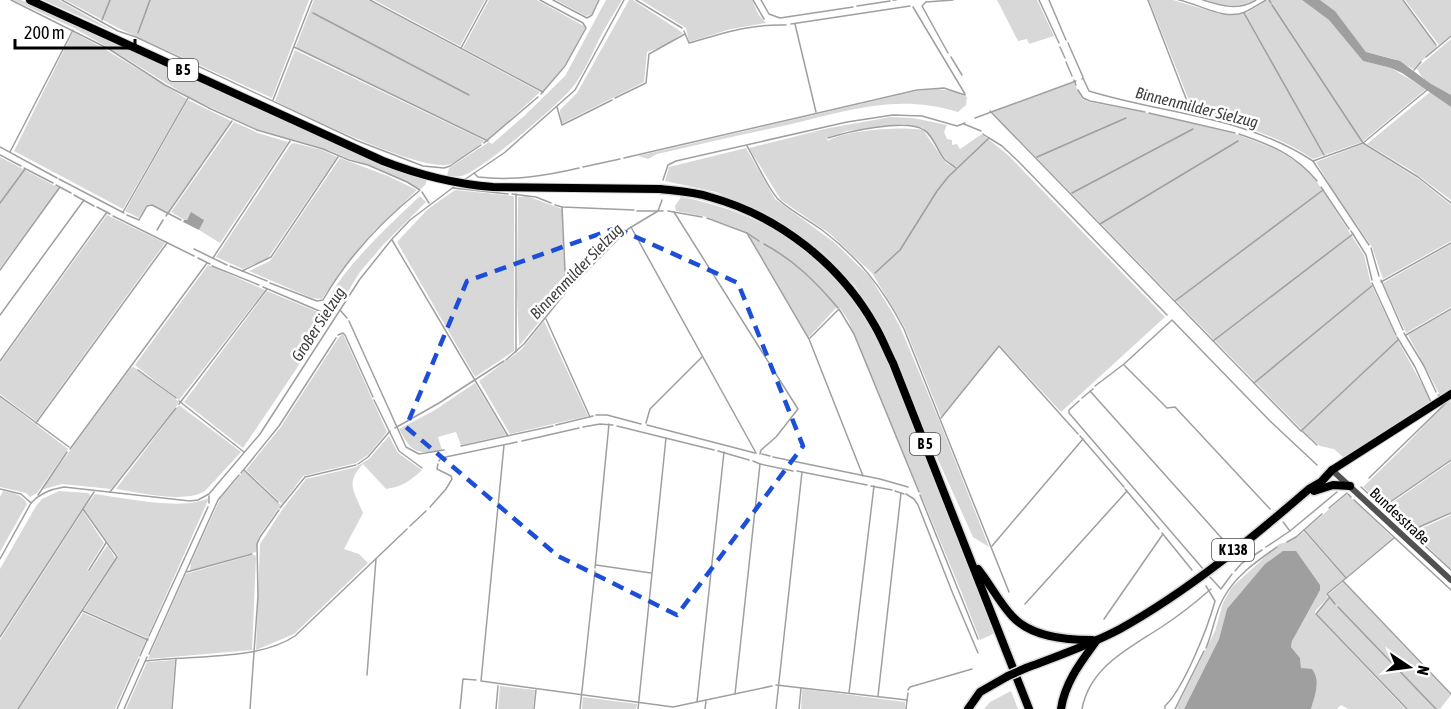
<svg xmlns="http://www.w3.org/2000/svg" width="1451" height="709" font-family="'Asap Condensed',sans-serif">
<style>
.green{fill:#d8d8d8;fill-rule:evenodd}
.water{fill:#9f9f9f}
.lines{fill:none;stroke-linecap:round;stroke-linejoin:round}
.stream{stroke:#9f9f9f;stroke-width:1.5}
.major-casing{stroke:#dbdbdb;stroke-width:10}
.highway-casing{stroke:#dbdbdb;stroke-width:11}
.minor{stroke:#515151;stroke-width:6}
.major{stroke:#000;stroke-width:8}
.highway{stroke:#000;stroke-width:8}
.highway-bridge-casing{stroke:#dbdbdb;stroke-width:11;stroke-linecap:butt}
.highway-bridge{stroke:#000;stroke-width:8}
.marked{fill:none;stroke:#1d4ed8;stroke-width:4.5;stroke-dasharray:12 8;stroke-linejoin:round}
.labels{text-anchor:middle;dominant-baseline:central;stroke-width:5;stroke-linejoin:round;paint-order:stroke}
.shield{fill:#fff;stroke:#4c4c4c;stroke-width:1.5}
.shield-label{font-size:14px;font-weight:bold;fill:#000}
.street-label{font-size:15px;fill:#000;stroke:#fff}
.water-label{font-size:16px;font-style:italic;fill:#404040;stroke:#fff}
</style>
<rect width="100%" height="100%" fill="#fff"/>
<!-- green -->
<g class="green">
<polygon points="13,0 21,0 397,170 426,180 426,184 421,189 369,165 350,159 331,151 258,130 189,97 109,48 74,28"/>
<polygon points="43,0 59,0 115,32"/>
<polygon points="65,0 309,0 272,98 118,28"/>
<polygon points="314,0 368,0 540,92 488,140 297,48 296,46"/>
<polygon points="374,0 485,0 460,46"/>
<polygon points="489,0 537,0 584,26 585,28 567,62 543,91 463,48"/>
<polygon points="556,0 598,0 592,14 586,16"/>
<path d="M606 0H622C616 10 609 21 603 32 593 50 586 71 572 88 558 105 480 172 461 176 457 177 452 176 447 176L449 168 489 142 492 144 524 116 565 76Z"/>
<polygon points="629,0 633,0 683,33 664,46 647,52 644,82 561,124 560,110 577,93"/>
<polygon points="641,0 752,0 758,14 766,23 731,29 689,42 686,28"/>
<polygon points="997,0 1037,0 1054,36 1029,44 1027,39 1018,41"/>
<path d="M1149 0H1173L1220 14 1238 15 1246 13 1268 0H1302L1329 20 1363 61 1391 68 1426 89 1362 142 1313 159C1275 134 1237 124 1194 113Z"/>
<path d="M1207 0H1254C1238 9 1223 6 1207 0Z"/>
<polygon points="1320,0 1402,0 1437,47 1413,69 1394,59 1366,52 1335,11"/>
<polygon points="1405,0 1451,0 1451,35 1439,45"/>
<polygon points="73,32 103,48 187,99 123,209 14,151"/>
<path d="M1451 39V95C1439 89 1422 82 1417 68Z"/>
<path d="M295 50 485 141C475 148 462 160 451 164 424 174 305 115 275 101Z"/>
<polygon points="1074,82 1082,99 1089,102 1158,115 1239,135 1277,150 1302,165 1317,182 1364,255 1371,284 1398,341 1429,397 1430,404 1345,459 1334,449 1320,446 1303,431 991,111"/>
<path d="M937 89 953 91 967 97 966 105 958 112C896 93 848 111 787 125 744 134 700 144 657 154L648 159 638 156 917 91Z"/>
<polygon points="1430,92 1451,107 1451,200 1412,171 1367,144"/>
<polygon points="188,100 231,121 168,212 149,204 139,218 125,211"/>
<path d="M891 117 913 118 947 125 944 132 947 139 952 140V145L957 144 960 149 982 134 1008 155 1165 317 1061 412 999 345 941 417 905 328 872 273 829 233 781 200 749 148 829 128ZM904 124 923 128 947 161 957 167 955 168 946 163 923 130C902 126 845 130 828 141L826 138 847 131Z"/>
<polygon points="234,122 258,133 288,142 220,243 199,230 203,219 191,213 186,221 171,212"/>
<polygon points="294,143 322,150 337,157 268,258 243,269 216,257 291,144"/>
<polygon points="1363,144 1420,180 1451,205 1451,241 1383,279 1372,247 1333,190 1316,162"/>
<polygon points="746,148 775,199 835,243 870,277 892,312 901,329 939,420 989,547 973,537 916,411 881,326 856,287 821,251 775,220 716,192 665,181 669,167"/>
<polygon points="0,157 59,188 0,268"/>
<polygon points="340,158 388,176 417,190 373,232 340,272 322,299 312,298 249,271 270,261"/>
<polygon points="455,190 514,196 514,351 475,377 397,242 428,209"/>
<path d="M420 196 426 202 383 245 360 272 340 304 332 308 328 305C331 278 399 216 420 196Z"/>
<polygon points="527,196 562,209 565,291 519,346 517,295 518,197"/>
<path d="M681 197C780 216 844 267 886 358L995 633 980 640 961 591 848 320 840 308H836L809 337 747 232 707 217 676 211 675 206Z"/>
<polygon points="107,215 165,243 36,421 0,394 0,363"/>
<polygon points="1451,244 1451,307 1406,333 1383,283"/>
<polygon points="208,265 265,290 179,400 135,365"/>
<polygon points="267,291 318,312 330,319 243,448 184,402"/>
<polygon points="1451,310 1451,390 1440,395 1408,335"/>
<polygon points="544,321 588,416 510,434 479,381 521,350"/>
<polygon points="343,334 387,432 368,455 356,463 303,476 282,504 246,470 280,428 339,337"/>
<polygon points="134,367 178,401 178,404 111,489 62,484 41,490 131,368"/>
<path d="M475 383 506 435 461 445 456 432 438 437 442 450C415 455 412 452 399 429L435 410Z"/>
<polygon points="0,397 68,449 37,493 30,497 26,493 0,487"/>
<polygon points="1451,400 1451,459 1384,506 1363,487 1401,450 1444,405"/>
<path d="M179 405 241 452 205 491C185 504 138 492 116 489Z"/>
<path d="M389 436 398 453 422 470C410 481 402 487 386 489L363 464C345 483 354 491 363 513L344 549 359 554 368 563 294 634 256 650 260 544 282 510 306 479 356 467 369 459Z"/>
<polygon points="1451,462 1451,512 1415,529 1418,530 1451,515 1451,569 1386,507"/>
<polygon points="244,471 281,505 259,536 256,552 190,571 191,563 220,499"/>
<path d="M3 491C12 493 23 494 27 504L0 552V497Z"/>
<polygon points="59,491 88,493 91,496 0,635 0,569 36,506 42,499"/>
<path d="M95 494C125 498 183 511 209 498L147 638 84 610 118 556 84 509Z"/>
<polygon points="1347,494 1393,538 1346,577 1305,530"/>
<polygon points="83,511 104,543 87,570 90,571 106,547 108,546 115,558 17,709 0,709 0,640"/>
<polygon points="1304,532 1345,578 1326,594 1328,598 1315,611 1315,614 1405,709 1348,709 1341,705 1337,709 1311,709 1317,685 1301,668 1300,658 1291,647 1292,641 1227,609 1219,639 1184,709 1176,709 1215,631 1223,603 1232,587 1279,544 1291,541"/>
<polygon points="252,555 255,555 256,557 252,650 148,659 186,574"/>
<polygon points="1343,582 1451,695 1440,709 1408,709 1316,614 1330,598 1328,595"/>
<polygon points="83,613 146,640 115,709 19,709"/>
<polygon points="175,660 171,709 126,709 147,662"/>
<polygon points="500,686 535,690 533,709 498,709"/>
<polygon points="804,689 905,702 905,709 801,709 802,690"/>
<polygon points="1011,691 1018,709 984,709 990,702"/>
<polygon points="583,697 637,704 636,709 582,709"/>
</g>
<!-- water -->
<g class="water">
<polygon points="1302,0 1320,0 1335,11 1366,52 1400,61 1431,84 1451,95 1451,107 1402,73 1391,68 1363,61 1329,20"/>
<polygon points="191,212 204,220 199,230 183,222 184,220 187,220"/>
<path d="M1283 551H1296L1320 585V590L1292 641 1291 647 1300 658 1301 668 1312 669C1321 681 1315 695 1311 709H1184L1219 639 1227 609 1265 564Z"/>
</g>
<g class="lines">
<!-- stream -->
<g class="stream">
<polyline points="11,0 109,49 165,85 211,109 257,130 323,149 349,160 368,165 407,182 420,190"/>
<polyline points="62,0 118,31 136,37 358,141 423,166 444,168 450,166 481,145"/>
<polyline points="370,0 543,92"/>
<polyline points="540,0 583,23 586,28 565,66 541,94"/>
<polyline points="553,0 587,18 592,15 599,0"/>
<polyline points="636,0 682,28"/>
<polyline points="753,0 764,19"/>
<polyline points="761,0 769,14 780,18 853,7"/>
<polyline points="893,0 896,0"/>
<polyline points="1039,0 1059,43"/>
<polyline points="1049,0 1066,40"/>
<polyline points="1148,0 1192,114"/>
<path d="M1179 0C1199 4 1225 21 1245 12 1252 9 1259 4 1266 0"/>
<path d="M1203 0C1222 6 1238 11 1256 0"/>
<polyline points="1269,0 1271,3"/>
<polyline points="1403,0 1436,45"/>
<polyline points="1272,5 1363,143 1418,177 1451,203"/>
<polyline points="857,6 890,1"/>
<polyline points="913,7 965,94"/>
<polyline points="313,13 469,95"/>
<polyline points="1244,13 1324,155"/>
<polyline points="102,20 110,0"/>
<polyline points="791,24 910,6"/>
<polyline points="795,24 816,112"/>
<path d="M684 31 689 43C724 33 750 24 786 25"/>
<polyline points="138,33 150,0"/>
<polyline points="1068,43 1083,77"/>
<polyline points="294,47 488,141"/>
<polyline points="1060,47 1065,58"/>
<polyline points="461,48 487,0"/>
<polyline points="948,53 922,6 926,2 953,0"/>
<polyline points="951,57 962,75"/>
<polyline points="1426,57 1451,36"/>
<polyline points="1066,62 1072,76"/>
<polyline points="1414,70 1421,62"/>
<path d="M1082 79 1083 78 1089 91C1167 115 1242 115 1313 161L1363 143 1427 90"/>
<polyline points="1074,80 1076,85"/>
<polyline points="1078,90 1083,98 1090,101 1145,112"/>
<polyline points="615,98 646,83 649,54 685,34"/>
<polyline points="273,100 312,0"/>
<polyline points="557,107 562,125 612,100"/>
<polyline points="990,111 1254,383"/>
<polyline points="1149,113 1235,133"/>
<polyline points="975,118 1076,81"/>
<polyline points="964,124 981,131"/>
<path d="M1239 134C1271 145 1296 155 1317 181"/>
<path d="M828 138C847 132 906 118 924 130 934 136 937 151 945 160 948 163 953 165 956 168"/>
<polyline points="989,138 1002,146 1019,162 1167,315"/>
<polyline points="484,143 538,97"/>
<path d="M747 146C757 163 765 183 777 198 786 208 810 221 822 230 860 259 882 287 904 329L1009 592"/>
<polyline points="0,147 57,178"/>
<polyline points="10,152 73,30"/>
<polyline points="0,155 21,166"/>
<polyline points="1037,157 1126,118"/>
<polyline points="624,158 917,90 944,88 965,95"/>
<polyline points="1313,161 1369,245"/>
<polyline points="583,167 620,159"/>
<polyline points="24,168 53,183"/>
<path d="M474 173 478 177C513 181 545 176 579 168"/>
<polyline points="59,179 124,213"/>
<polyline points="464,180 504,153 575,90 624,0"/>
<polyline points="663,180 668,165 676,161 847,122 893,115 922,116 957,126 965,123"/>
<polyline points="56,185 71,193"/>
<polyline points="1321,187 1349,229"/>
<polyline points="453,188 508,194"/>
<polyline points="422,192 429,203"/>
<polyline points="1072,193 1193,129"/>
<polyline points="512,194 536,197 551,203"/>
<polyline points="74,195 94,206"/>
<polyline points="0,203 25,169"/>
<polyline points="555,205 562,207 634,210"/>
<polyline points="97,207 110,214"/>
<polyline points="562,207 566,292"/>
<polyline points="637,211 663,211"/>
<polyline points="668,211 702,217"/>
<polyline points="123,212 188,98"/>
<polyline points="674,212 798,409 776,437 761,450 760,454"/>
<polyline points="127,215 139,220 147,206 152,205 181,220"/>
<polyline points="113,216 194,256"/>
<polyline points="166,216 232,121"/>
<polyline points="707,218 747,233 809,339 863,476"/>
<polyline points="1100,224 1238,141"/>
<polyline points="631,227 756,453"/>
<polyline points="157,230 163,220"/>
<polyline points="1351,231 1366,255 1372,280"/>
<polyline points="747,233 759,241"/>
<polyline points="392,240 508,436"/>
<path d="M764 244C794 260 816 282 838 308"/>
<polyline points="1371,248 1379,276"/>
<polyline points="194,249 227,265"/>
<polyline points="198,258 210,264"/>
<polyline points="213,258 290,141"/>
<polyline points="212,266 259,285"/>
<polyline points="230,266 267,281"/>
<polyline points="0,270 60,187"/>
<polyline points="242,271 271,257 338,157"/>
<polyline points="875,273 900,250 937,191 948,177 989,138 983,134"/>
<polyline points="1381,280 1403,330"/>
<polyline points="1381,282 1451,243"/>
<path d="M270 283 317 301 323 300C347 258 382 221 419 191"/>
<polyline points="1372,283 1396,335"/>
<polyline points="1373,285 1254,383 1301,431 1398,340"/>
<polyline points="263,287 324,313"/>
<polyline points="1175,301 1323,190"/>
<polyline points="340,310 347,318"/>
<polyline points="0,315 84,200"/>
<polyline points="546,319 590,417"/>
<polyline points="349,321 406,447 419,454 444,450"/>
<polyline points="1404,333 1424,366 1436,392"/>
<polyline points="338,335 343,333 345,335 373,397"/>
<polyline points="1406,335 1451,309"/>
<polyline points="1397,337 1415,367 1431,402"/>
<polyline points="810,338 839,309 854,334 919,492"/>
<polyline points="1213,341 1353,234"/>
<polyline points="516,352 516,194"/>
<polyline points="506,360 524,344 566,292 628,229 658,211 662,200"/>
<polyline points="0,361 107,212"/>
<polyline points="1124,365 1167,408 1175,407 1270,509"/>
<polyline points="138,370 176,398"/>
<polyline points="1095,386 1124,364 1172,320 1270,421 1317,465"/>
<polyline points="1090,391 1226,543"/>
<polyline points="1438,395 1443,396"/>
<polyline points="0,396 69,447"/>
<polyline points="1082,398 1093,389"/>
<polyline points="374,400 399,451 422,468"/>
<polyline points="179,401 244,452"/>
<polyline points="1079,401 1069,410 1069,413 1204,570"/>
<polyline points="179,404 267,289"/>
<polyline points="596,415 607,415 641,424"/>
<polyline points="941,418 999,346 1078,434"/>
<polyline points="36,423 167,243"/>
<polyline points="646,423 650,409 702,357"/>
<polyline points="556,425 593,416"/>
<polyline points="647,425 755,453"/>
<polyline points="617,426 714,450"/>
<polyline points="583,427 600,424 613,425"/>
<polyline points="395,428 439,403 504,361"/>
<polyline points="1302,431 1317,445"/>
<polyline points="1080,436 1124,487"/>
<polyline points="522,441 579,428"/>
<polyline points="504,445 481,681 673,707 772,686"/>
<polyline points="461,446 553,426"/>
<polyline points="70,449 207,263"/>
<polyline points="718,451 749,460"/>
<polyline points="762,454 770,456"/>
<polyline points="773,457 880,479 908,487"/>
<polyline points="439,461 441,458 517,442"/>
<polyline points="358,464 368,457 390,431"/>
<polyline points="760,464 793,471"/>
<polyline points="244,470 278,502"/>
<polyline points="797,471 867,485"/>
<polyline points="241,473 279,426 336,338"/>
<polyline points="1369,478 1450,399"/>
<polyline points="871,486 892,490"/>
<polyline points="1361,487 1451,570"/>
<polyline points="0,489 21,494 31,503"/>
<polyline points="1125,489 1159,529"/>
<polyline points="895,491 904,494"/>
<polyline points="110,492 176,408"/>
<polyline points="906,494 914,499 918,505 953,594 978,653"/>
<polyline points="1348,494 1351,497"/>
<polyline points="38,495 67,452"/>
<polyline points="920,495 978,639"/>
<polyline points="1354,500 1451,590"/>
<polyline points="209,503 209,496"/>
<polyline points="430,507 446,489 452,479 451,476 437,469 438,464"/>
<polyline points="1383,507 1451,460"/>
<polyline points="280,508 305,477 356,465"/>
<polyline points="1329,508 1347,493"/>
<polyline points="1283,522 1290,531"/>
<polyline points="410,526 426,511"/>
<polyline points="1417,528 1451,513"/>
<polyline points="1304,530 1346,578"/>
<polyline points="1162,533 1192,570"/>
<polyline points="1287,542 1296,537 1322,514"/>
<polyline points="992,546 1083,439"/>
<polyline points="1266,547 1290,531 1337,492"/>
<path d="M0 559 31 503C40 493 51 489 64 487L190 501 198 500 209 494 260 434 360 279 392 239 410 220 455 186"/>
<polyline points="596,565 651,573"/>
<polyline points="595,568 609,424"/>
<polyline points="89,570 106,543"/>
<polyline points="1235,571 1242,563 1262,550"/>
<polyline points="187,572 252,554"/>
<polyline points="1209,576 1221,589 1232,574"/>
<polyline points="1343,581 1451,694"/>
<polyline points="1329,598 1316,614 1407,709"/>
<polyline points="1025,604 1127,491"/>
<polyline points="1335,604 1327,594 1394,538"/>
<polyline points="1338,607 1436,709"/>
<polyline points="83,611 148,640"/>
<polyline points="1104,619 1163,534"/>
<polyline points="149,636 208,507"/>
<polyline points="0,637 94,492"/>
<path d="M1206 648C1213 632 1215 613 1223 599 1235 576 1257 561 1277 547"/>
<polyline points="149,654 218,500 239,475"/>
<polyline points="140,656 148,638"/>
<path d="M146 661C190 655 258 661 295 636L407 529"/>
<polyline points="367,675 376,559"/>
<polyline points="776,685 907,700 906,709"/>
<polyline points="908,690 910,687 972,669"/>
<polyline points="849,693 874,486"/>
<polyline points="735,694 760,464 753,461"/>
<polyline points="878,696 901,493"/>
<polyline points="907,700 908,693"/>
<polyline points="697,702 724,452"/>
<polyline points="18,709 117,557 83,509"/>
<polyline points="117,709 139,659"/>
<polyline points="124,709 147,657"/>
<polyline points="172,709 176,659"/>
<polyline points="250,709 258,596 257,544 260,537 279,510"/>
<polyline points="460,709 463,679 476,680"/>
<polyline points="496,709 498,686"/>
<polyline points="534,709 536,690"/>
<polyline points="580,709 595,571"/>
<polyline points="638,709 666,438"/>
<polyline points="705,709 706,701"/>
<polyline points="776,709 802,472"/>
<polyline points="799,709 801,688"/>
<path d="M1082 709C1090 666 1130 648 1163 626 1180 615 1196 602 1211 589"/>
<path d="M1165 709V706C1184 688 1208 627 1215 601L1206 586"/>
<polyline points="1175,709 1204,651"/>
</g>
<!-- major casing -->
<g class="major-casing">
<g id="major">
<path d="M30 0 383 161C419 175 454 184 493 187L660 189"/>
<polyline points="1332,470 1451,394"/>
</g>
</g>
<!-- highway casing -->
<g class="highway-casing">
<g id="highway">
<path d="M660 189C677 191 694 192 710 197 779 216 840 264 875 326 882 338 887 351 893 363L1029 709"/>
<polyline points="1314,491 1333,485 1350,486"/>
<path d="M978 569C990 584 999 602 1012 616 1031 637 1065 640 1092 640"/>
<path d="M1026 668C1058 656 1090 645 1120 629 1188 591 1250 540 1309 489L1321 482 1332 470"/>
<polyline points="968,709 980,692 1008,676"/>
<path d="M1061 709C1065 682 1081 662 1097 640"/>
</g>
</g>
<!-- minor -->
<polyline class="minor" points="1332,470 1451,580"/>
<!-- major -->
<use href="#major" class="major"/>
<!-- highway -->
<use href="#highway" class="highway"/>
<!-- highway-bridge casing -->
<g class="highway-bridge-casing">
<polyline id="highway-bridge" points="1008,676 1026,668"/>
</g>
<!-- highway-bridge -->
<use href="#highway-bridge" class="highway-bridge"/>
</g>
<!-- marked area -->
<path class="marked" d="M616 228 738 283 803 446 677 615 558 556 406 427 467 281Z"/>
<g class="labels">
<!-- shield labels -->
<g class="shield">
<rect x="168" y="59" width="30" height="22" rx="4.5"/>
<rect x="910" y="433" width="30" height="22" rx="4.5"/>
<rect x="1212" y="539" width="42" height="22" rx="4.5"/>
</g>
<g class="shield-label">
<text x="183" y="70">B 5</text>
<text x="925" y="444">B 5</text>
<text x="1233" y="550">K 138</text>
</g>
<!-- street labels -->
<g class="street-label">
<text transform="translate(1400 516) rotate(43)">Bundesstraße</text>
</g>
<!-- water labels -->
<g class="water-label">
<text transform="translate(1197 107) rotate(14)">Binnenmilder Sielzug</text>
<text transform="translate(576 271) rotate(-46)">Binnenmilder Sielzug</text>
<text transform="translate(318 324) rotate(-57)">Großer Sielzug</text>
</g>
</g>
<!-- north arrow -->
<g transform="translate(1409 667) rotate(103)" stroke="#ffffff" stroke-width="4.5" paint-order="stroke">
<path d="M0-4.5L10 22L0 15L-10 22Z" fill="#000000"/>
<text y="-9" font-size="16" font-weight="bold" text-anchor="middle" fill="#000000">N</text>
</g>
<!-- scale -->
<path d="M15 39v9h120v-9" fill="none" stroke="#000000" stroke-width="3"/>
<text x="24" y="39" font-size="18" fill="#000000" stroke="#ffffff" stroke-width="4.5" paint-order="stroke">200 m</text>
</svg>
